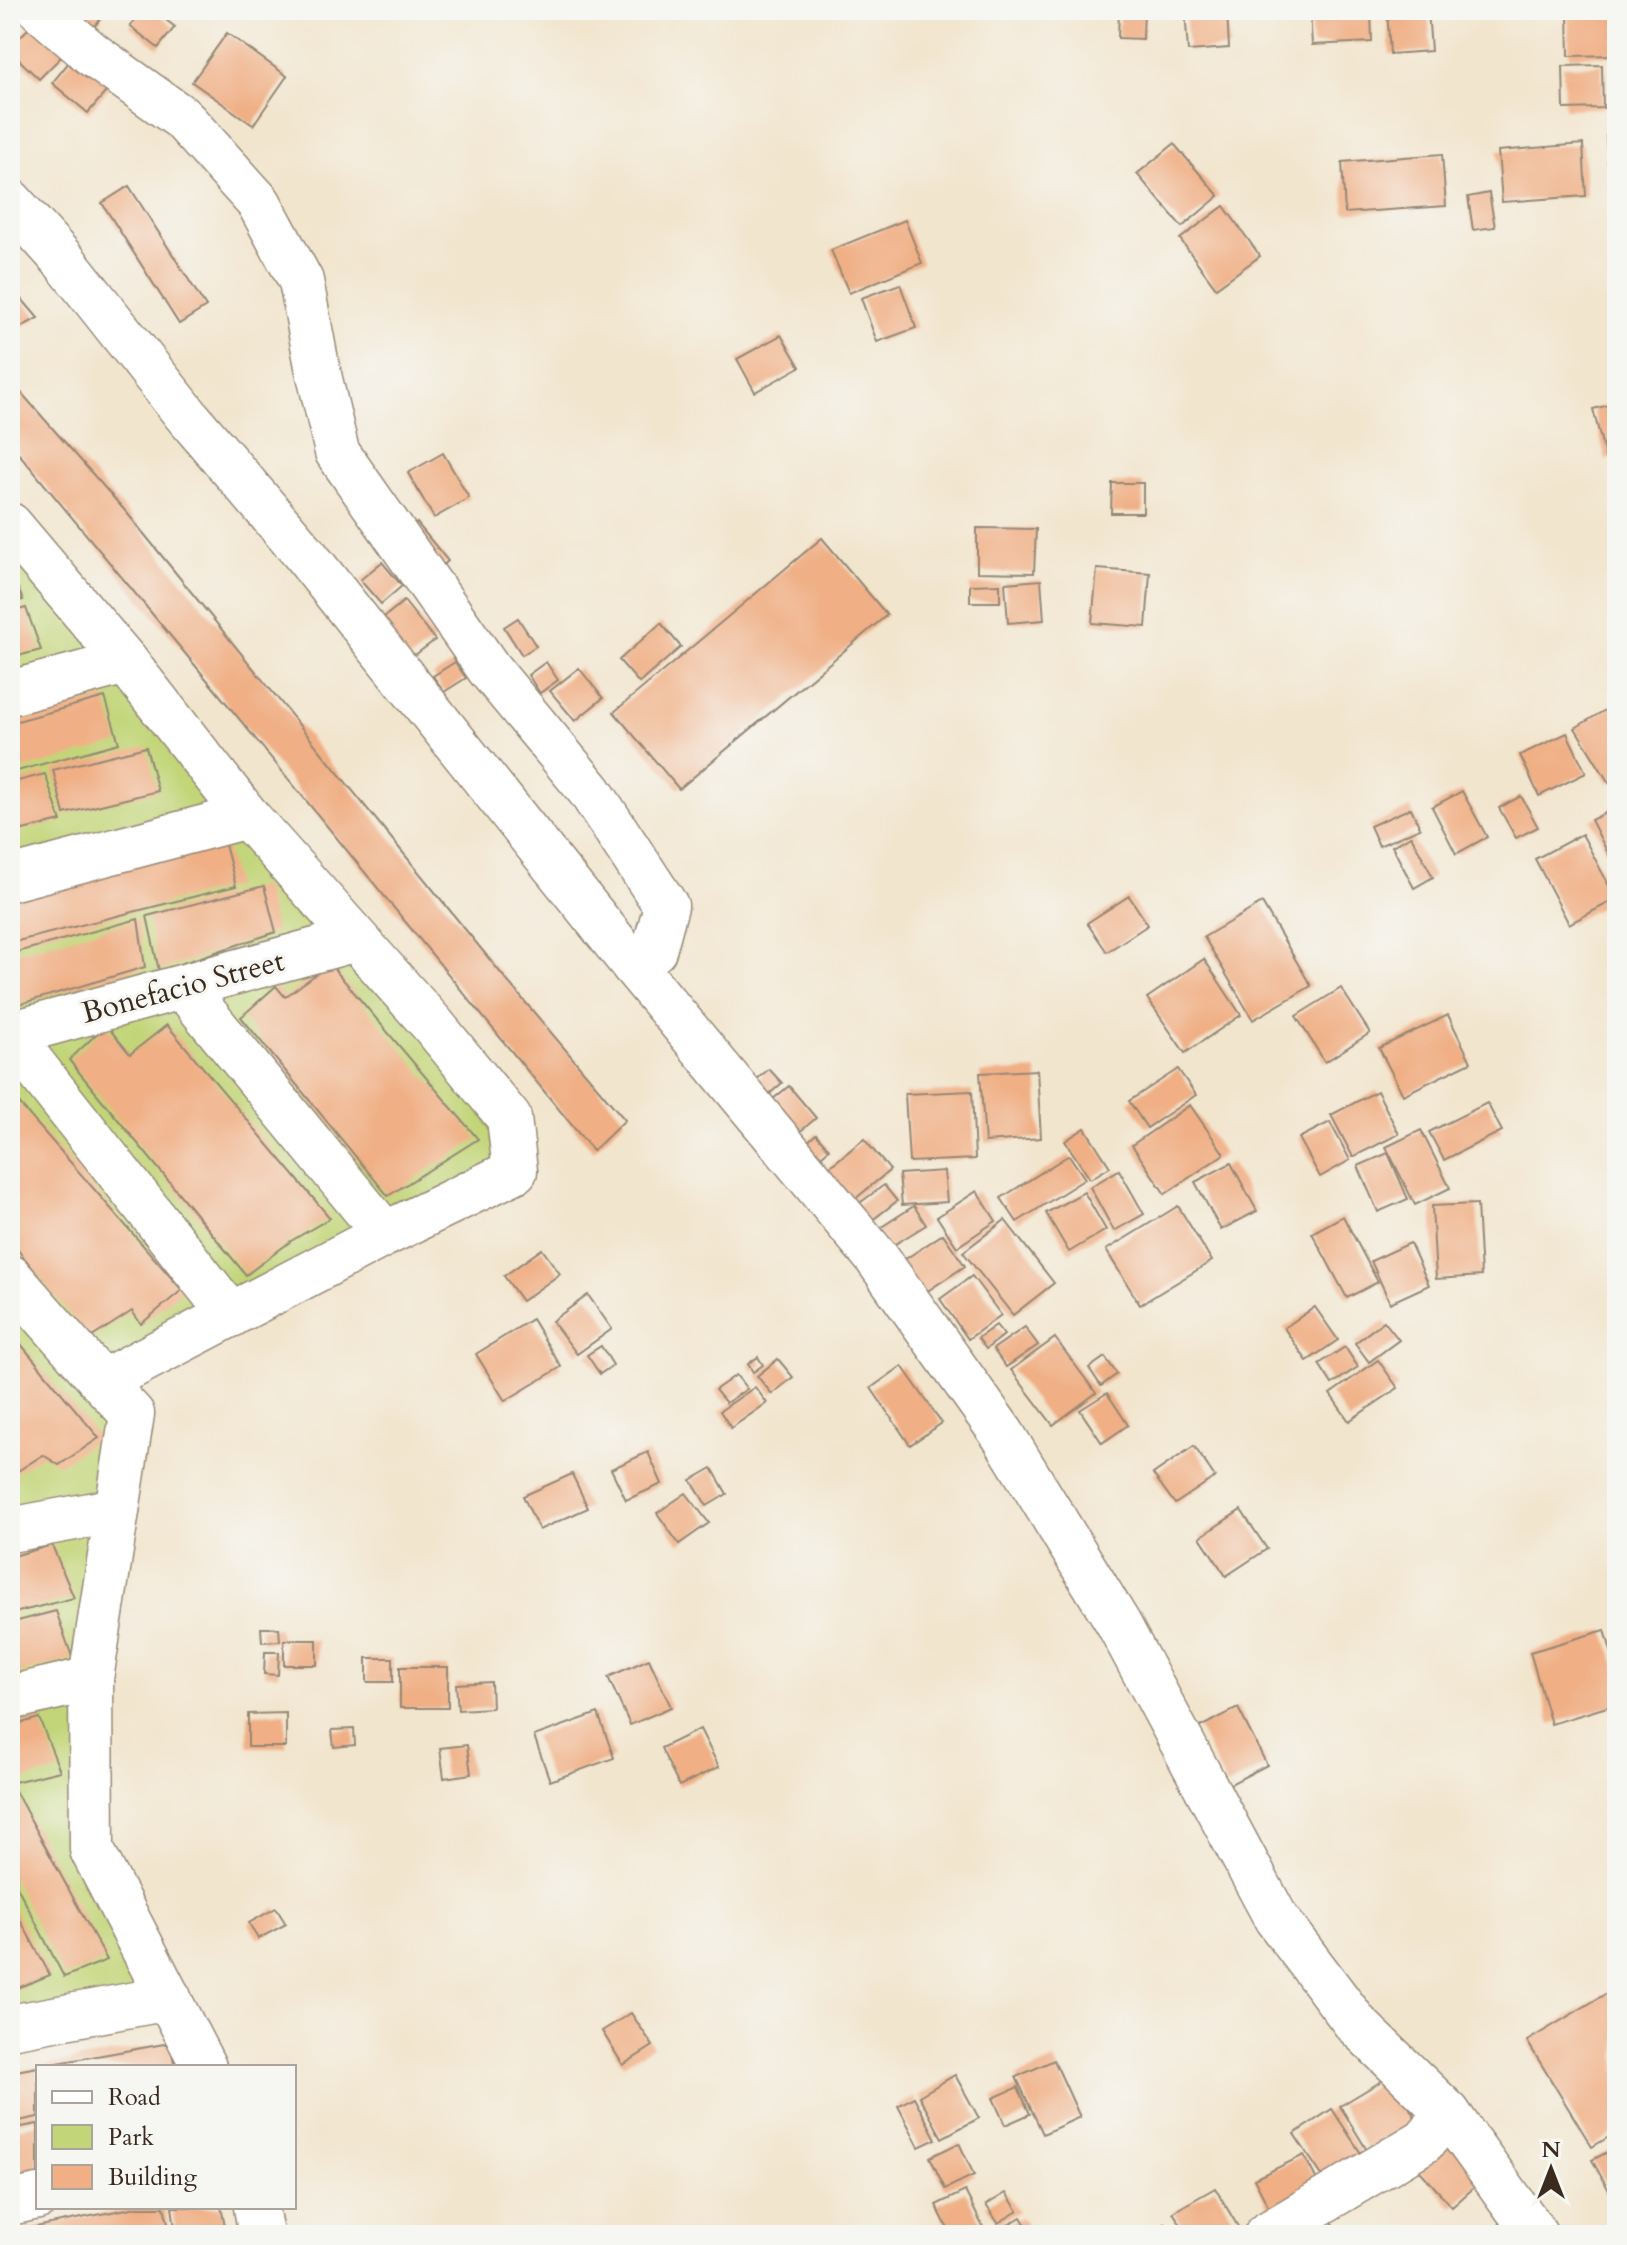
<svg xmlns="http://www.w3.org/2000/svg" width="1627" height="2245" font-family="Cardo,serif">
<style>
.green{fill:#c2d578;stroke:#7e804b;stroke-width:2}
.building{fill:#f0af84}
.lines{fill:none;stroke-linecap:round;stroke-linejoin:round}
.minor-casing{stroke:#968876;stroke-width:47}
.minor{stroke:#fff;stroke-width:44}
.labels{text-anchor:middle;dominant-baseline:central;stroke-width:6;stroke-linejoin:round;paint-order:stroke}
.street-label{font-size:30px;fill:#3b2a1e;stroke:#f6f6f2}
</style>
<rect width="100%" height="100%" fill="#f6f6f2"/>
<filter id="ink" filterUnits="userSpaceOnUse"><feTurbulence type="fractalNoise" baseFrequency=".0125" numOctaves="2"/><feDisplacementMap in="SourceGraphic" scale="16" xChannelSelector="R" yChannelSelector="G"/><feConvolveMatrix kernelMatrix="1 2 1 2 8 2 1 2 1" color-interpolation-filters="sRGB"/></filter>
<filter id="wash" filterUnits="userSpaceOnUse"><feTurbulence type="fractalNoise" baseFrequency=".006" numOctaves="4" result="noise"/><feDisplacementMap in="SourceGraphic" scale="32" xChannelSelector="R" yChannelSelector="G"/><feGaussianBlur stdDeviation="1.8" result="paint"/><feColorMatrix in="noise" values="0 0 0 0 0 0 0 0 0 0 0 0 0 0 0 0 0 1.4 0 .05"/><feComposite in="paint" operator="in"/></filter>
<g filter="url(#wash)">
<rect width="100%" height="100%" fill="#f2e5ce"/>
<!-- green -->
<polygon class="green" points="10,525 433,1025 515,1171 102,1382 132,1414 92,1850 169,1998 10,2027"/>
<g id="blocks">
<!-- building -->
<g class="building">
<polygon points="60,10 94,10 102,17 87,35"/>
<polygon points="143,10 153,10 175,27 158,48 130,26"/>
<polygon points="1119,10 1144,10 1143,39 1118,38"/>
<polygon points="1185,10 1227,10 1229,48 1188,51"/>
<polygon points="1310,10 1371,10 1372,42 1312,45"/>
<polygon points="1387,10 1428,10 1431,51 1390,54"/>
<polygon points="1617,12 1617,55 1569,56 1568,13"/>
<polygon points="39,18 70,48 39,79 10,51 10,47"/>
<polygon points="227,33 287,76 253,125 192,82"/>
<polygon points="74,56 111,86 88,113 52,83"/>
<polygon points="1602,65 1603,108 1564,109 1563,66"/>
<polygon points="1617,135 1617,166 1608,167 1606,136"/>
<polygon points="1174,144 1219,196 1182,227 1137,174"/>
<polygon points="1583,144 1586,196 1502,202 1498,151"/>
<polygon points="1442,154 1446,206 1345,213 1342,162"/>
<polygon points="129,186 206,307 179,324 102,203"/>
<polygon points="1489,193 1495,227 1473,230 1468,197"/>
<polygon points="1224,206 1260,256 1216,288 1180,239"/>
<polygon points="905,220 922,263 849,293 831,250"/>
<polygon points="900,284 916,328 877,342 861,298"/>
<polygon points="10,285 38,318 10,333"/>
<polygon points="781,335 800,367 755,392 737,359"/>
<polygon points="10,380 127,513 504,977 625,1120 593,1151 218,693 10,443"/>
<polygon points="1617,403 1617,457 1606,460 1593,409"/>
<polygon points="443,453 469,498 434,518 408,473"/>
<polygon points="1112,483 1143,483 1143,513 1111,513"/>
<polygon points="417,523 448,561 437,570 406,532"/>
<polygon points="977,528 1036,529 1034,573 977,572"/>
<polygon points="822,538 887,615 679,789 614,712"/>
<polygon points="382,562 402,586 381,604 360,580"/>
<polygon points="1097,569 1150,573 1146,627 1092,623"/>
<polygon points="10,570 23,600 10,603"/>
<polygon points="1041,580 1044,620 1008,623 1005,583"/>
<polygon points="1000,584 1000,602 970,602 970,585"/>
<polygon points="404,601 435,640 403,664 372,627"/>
<polygon points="26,608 41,650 10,658 10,612"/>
<polygon points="518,618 536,646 522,655 504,627"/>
<polygon points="661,623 681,647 639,683 619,660"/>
<polygon points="455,662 466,678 444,692 433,676"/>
<polygon points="546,662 558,680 540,693 528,675"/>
<polygon points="579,668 603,698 575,721 550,691"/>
<polygon points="105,697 119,743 10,773 10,723"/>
<polygon points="1617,703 1617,778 1609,783 1575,728"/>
<polygon points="1567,733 1586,773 1539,796 1520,755"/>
<polygon points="146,747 158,791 64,814 53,770"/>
<polygon points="45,774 61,821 10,833 10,783"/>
<polygon points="1462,791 1487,837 1456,854 1432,807"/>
<polygon points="1521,796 1538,827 1516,838 1499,808"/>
<polygon points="1617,807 1617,871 1591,820"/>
<polygon points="1411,808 1420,828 1379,846 1370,826"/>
<polygon points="1582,834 1616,899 1569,924 1535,859"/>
<polygon points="1411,836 1433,877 1414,888 1392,846"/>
<polygon points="223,837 236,886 10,943 10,893"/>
<polygon points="264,886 276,932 159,971 147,916"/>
<polygon points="1129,896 1148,925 1107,952 1087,923"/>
<polygon points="1262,903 1311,986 1253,1020 1204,937"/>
<polygon points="138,919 145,967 10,1007 10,954"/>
<polygon points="1204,959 1241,1015 1185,1053 1147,998"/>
<polygon points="330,964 478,1139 388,1196 241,1017 276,986 285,997"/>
<polygon points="1341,988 1370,1033 1325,1062 1296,1016"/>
<polygon points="1448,1015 1471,1062 1403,1095 1379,1048"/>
<polygon points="106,1025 130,1054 167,1025 330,1218 291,1241 246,1275 69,1060"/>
<polygon points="769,1069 782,1083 758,1104 745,1089"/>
<polygon points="1178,1069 1196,1095 1147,1128 1129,1101"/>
<polygon points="1037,1070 1041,1138 985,1142 980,1073"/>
<polygon points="789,1086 816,1118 788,1142 761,1109"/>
<polygon points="972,1091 975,1159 909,1162 905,1094"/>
<polygon points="1377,1091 1399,1134 1353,1157 1331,1115"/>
<polygon points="10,1093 182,1290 141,1324 132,1311 89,1339 10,1240"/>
<polygon points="1487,1103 1502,1131 1444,1160 1429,1132"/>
<polygon points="1190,1105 1224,1154 1165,1194 1132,1145"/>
<polygon points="1330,1122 1350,1160 1320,1177 1299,1138"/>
<polygon points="1085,1128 1110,1167 1090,1179 1065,1141"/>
<polygon points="1421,1130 1450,1188 1415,1205 1386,1147"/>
<polygon points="816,1134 829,1149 813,1163 800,1149"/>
<polygon points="864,1139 890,1170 843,1209 817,1177"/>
<polygon points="1388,1153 1408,1199 1378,1212 1358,1166"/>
<polygon points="1069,1155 1085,1179 1017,1222 1001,1198"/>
<polygon points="1231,1163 1257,1211 1221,1230 1195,1182"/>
<polygon points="1119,1170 1144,1214 1114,1231 1090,1187"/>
<polygon points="944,1171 947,1202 902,1205 899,1174"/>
<polygon points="884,1185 897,1201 866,1225 853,1208"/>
<polygon points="977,1191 996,1221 957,1247 937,1217"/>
<polygon points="1084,1192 1106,1230 1069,1252 1046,1213"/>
<polygon points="1477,1204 1481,1276 1436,1279 1432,1206"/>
<polygon points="914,1206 926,1225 889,1248 877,1230"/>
<polygon points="1178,1206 1212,1261 1140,1305 1106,1250"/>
<polygon points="1343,1216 1378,1282 1347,1298 1312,1233"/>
<polygon points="1005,1220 1054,1283 1013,1315 963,1252"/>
<polygon points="943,1234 965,1266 920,1296 898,1264"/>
<polygon points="1410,1243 1429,1285 1390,1303 1371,1261"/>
<polygon points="542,1249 560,1274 522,1301 504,1276"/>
<polygon points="972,1276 1001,1315 968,1339 940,1299"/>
<polygon points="588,1295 612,1329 577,1354 552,1321"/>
<polygon points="1315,1307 1338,1340 1307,1361 1284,1328"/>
<polygon points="532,1319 561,1367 505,1401 476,1354"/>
<polygon points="1384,1321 1399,1340 1369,1362 1355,1343"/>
<polygon points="996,1325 1004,1335 986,1349 978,1338"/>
<polygon points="1025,1327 1038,1345 1006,1367 993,1349"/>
<polygon points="10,1331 99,1438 59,1465 43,1455 10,1476"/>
<polygon points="1055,1338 1096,1393 1053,1425 1011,1370"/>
<polygon points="601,1346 613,1365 600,1374 587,1355"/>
<polygon points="1345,1347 1358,1367 1332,1384 1319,1364"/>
<polygon points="758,1357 763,1365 753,1372 748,1364"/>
<polygon points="1105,1357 1117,1374 1101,1386 1089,1368"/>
<polygon points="778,1359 793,1377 772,1394 757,1376"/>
<polygon points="1378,1360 1398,1388 1349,1421 1330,1394"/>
<polygon points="902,1366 942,1423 910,1445 871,1388"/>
<polygon points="736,1375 747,1389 726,1403 715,1390"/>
<polygon points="755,1387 767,1403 731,1428 720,1411"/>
<polygon points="1107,1393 1128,1425 1102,1443 1080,1410"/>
<polygon points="1194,1446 1215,1477 1175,1504 1153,1474"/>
<polygon points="648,1452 662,1484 626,1500 611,1469"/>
<polygon points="712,1468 727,1494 707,1506 691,1480"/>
<polygon points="572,1474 588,1508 539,1530 523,1496"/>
<polygon points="686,1493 709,1523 679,1544 657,1513"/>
<polygon points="1241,1510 1267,1549 1226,1576 1200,1537"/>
<polygon points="52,1545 74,1598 10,1614 10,1557"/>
<polygon points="56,1611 73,1660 10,1676 10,1623"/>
<polygon points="261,1628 279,1628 280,1641 262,1642"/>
<polygon points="1605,1630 1617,1672 1617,1704 1551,1724 1530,1652"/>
<rect x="284" y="1640" width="33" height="25"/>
<polygon points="265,1652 279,1652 278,1675 264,1674"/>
<rect x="367" y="1658" width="26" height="24"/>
<polygon points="649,1659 671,1707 630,1725 608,1677"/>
<rect x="400" y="1667" width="48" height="41"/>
<polygon points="491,1682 492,1708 458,1710 456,1684"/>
<polygon points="1238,1708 1267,1765 1227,1786 1198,1728"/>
<polygon points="286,1713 286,1747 248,1747 248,1714"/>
<polygon points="598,1713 614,1758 550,1781 534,1736"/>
<polygon points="39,1718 60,1771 10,1783 10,1726"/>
<polygon points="354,1729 355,1745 334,1747 332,1730"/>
<polygon points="700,1729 719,1767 679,1786 661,1748"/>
<polygon points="467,1745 471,1774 444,1778 440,1748"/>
<polygon points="14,1789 107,1960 64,1977 10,1873 10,1792"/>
<polygon points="10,1901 50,1975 10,1991"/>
<polygon points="276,1908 286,1924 258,1939 249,1923"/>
<polygon points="1617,1987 1617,2132 1592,2147 1527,2041"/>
<polygon points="631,2013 653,2046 623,2065 602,2031"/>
<polygon points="170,2043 175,2067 46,2067 46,2065"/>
<polygon points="1054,2060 1080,2117 1043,2134 1016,2077"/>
<polygon points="38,2067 38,2117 10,2123 10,2072"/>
<polygon points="955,2075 979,2118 942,2138 919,2096"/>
<polygon points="1390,2076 1423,2130 1373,2160 1340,2106"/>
<polygon points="1018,2087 1030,2114 1005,2125 993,2098"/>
<polygon points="914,2097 936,2139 919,2147 898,2106"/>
<polygon points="1332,2109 1364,2158 1327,2183 1294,2134"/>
<polygon points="38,2124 38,2176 10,2182 10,2129"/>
<polygon points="1448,2135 1486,2177 1452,2207 1414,2164"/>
<polygon points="959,2143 974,2175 945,2189 930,2157"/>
<polygon points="1617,2147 1617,2205 1592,2160"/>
<polygon points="1304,2155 1324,2194 1274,2218 1254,2179"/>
<polygon points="1215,2188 1243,2235 1187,2235 1173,2212"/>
<polygon points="965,2191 985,2231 977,2235 951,2235 936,2205"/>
<polygon points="1006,2193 1018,2211 998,2223 986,2205"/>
<polygon points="137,2207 164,2207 171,2235 10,2235 10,2232"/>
<polygon points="172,2207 221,2207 227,2235 176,2235"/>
<polygon points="1327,2213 1340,2235 1290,2235"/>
<polygon points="1021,2217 1032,2235 991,2235"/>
<polygon points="1165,2223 1173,2235 1148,2235"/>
</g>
</g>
</g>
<g filter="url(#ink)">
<use href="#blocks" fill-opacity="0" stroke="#968876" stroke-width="2"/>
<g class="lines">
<!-- minor casing -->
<g class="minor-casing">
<g id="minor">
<polyline points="41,10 92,54 182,118 259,203 301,281 317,366 337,452 489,669 590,791 666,906 654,950 634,966"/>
<polyline points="10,201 65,262 187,416 303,552 634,966 876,1257 1003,1435 1118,1623 1276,1918 1356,2024 1448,2113 1536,2235"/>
<polyline points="10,525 126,662 247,816 433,1025 509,1118 515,1171 385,1234 102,1382 132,1414 91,1679 92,1850 204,2067"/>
<polyline points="10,693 126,662"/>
<polyline points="10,879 247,816"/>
<polyline points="184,988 385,1234"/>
<polyline points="10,1034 356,939"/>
<polyline points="10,1035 231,1315"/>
<polyline points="10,1277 102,1382"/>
<polyline points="10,1530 117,1510"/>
<polyline points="10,1698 91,1679"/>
<polyline points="10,2027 169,1998"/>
<polyline points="10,2203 38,2197"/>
<polyline points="256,2207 261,2235"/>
<polyline points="1266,2235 1424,2141 1448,2113"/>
</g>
</g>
<!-- minor -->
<use href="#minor" class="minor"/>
</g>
</g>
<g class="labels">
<!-- street labels -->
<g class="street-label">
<text transform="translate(183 987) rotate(-15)">Bonefacio Street</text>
</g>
</g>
<!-- margin -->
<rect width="1627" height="2245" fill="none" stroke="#f6f6f2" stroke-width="40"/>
<!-- legend -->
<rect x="36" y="2065" width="260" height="144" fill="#f6f6f2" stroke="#aba49d" stroke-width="2"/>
<rect x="52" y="2091" width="40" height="12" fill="#ffffff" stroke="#aba49d" stroke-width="2"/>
<text x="108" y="2105" font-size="24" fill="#3b2a1e">Road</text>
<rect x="52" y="2125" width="40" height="24" fill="#c2d578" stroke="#aba49d" stroke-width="2"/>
<text x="108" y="2145" font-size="24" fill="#3b2a1e">Park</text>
<rect x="52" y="2165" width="40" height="24" fill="#f0af84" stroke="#aba49d" stroke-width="2"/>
<text x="108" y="2185" font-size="24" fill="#3b2a1e">Building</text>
<!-- north arrow -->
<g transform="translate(1551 2169)" stroke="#f6f6f2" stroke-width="6" paint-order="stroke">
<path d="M0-6L14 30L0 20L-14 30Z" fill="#3b2a1e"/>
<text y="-12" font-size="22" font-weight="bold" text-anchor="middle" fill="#3b2a1e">N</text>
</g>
</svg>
